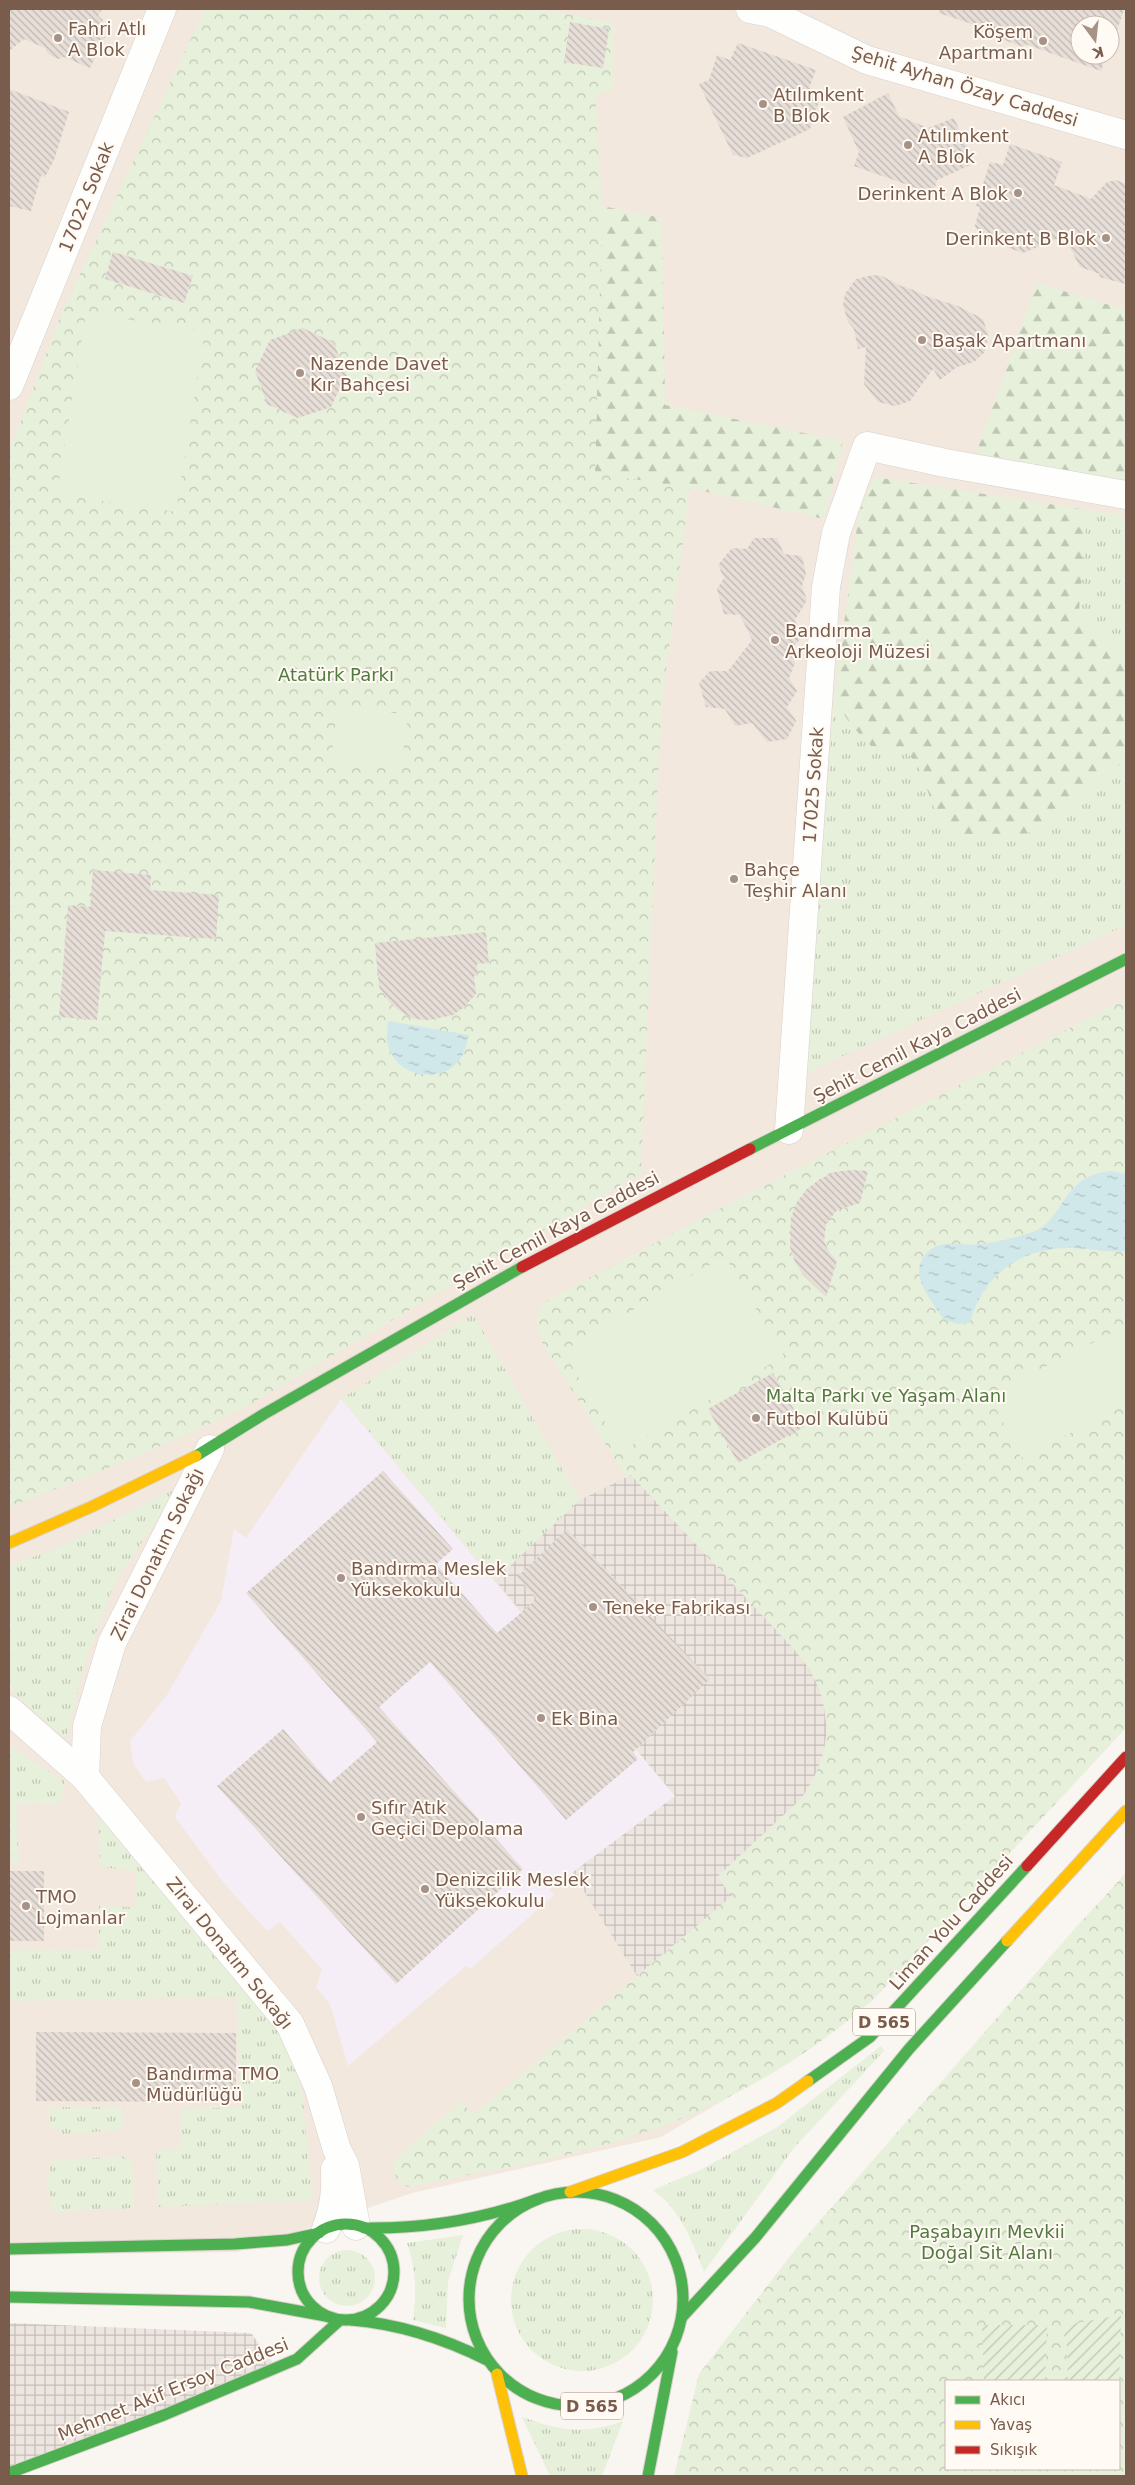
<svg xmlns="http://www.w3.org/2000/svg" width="1135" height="2485" font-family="'DejaVu Sans',sans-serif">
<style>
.residential{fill:#f2e8de;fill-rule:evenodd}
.industrial{fill:url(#industrial-grid)}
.education{fill:#f6eef6}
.grass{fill:url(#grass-tufts)}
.forest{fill:url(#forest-firs)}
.park{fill:url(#park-crowns);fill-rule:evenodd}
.garden{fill:url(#garden-furrows)}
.pitch{fill:#e7f0db}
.water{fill:url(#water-ripples)}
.building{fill:url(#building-back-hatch)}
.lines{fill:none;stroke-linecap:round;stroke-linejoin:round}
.street-casing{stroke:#d7d1cb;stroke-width:29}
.fast-casing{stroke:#d9d2cb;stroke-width:13}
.slow-casing{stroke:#d9d2cb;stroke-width:13}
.jam-casing{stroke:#d9d2cb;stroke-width:13}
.street{stroke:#fefefd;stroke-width:28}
.fast{stroke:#4caf50;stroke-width:11}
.slow{stroke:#ffc107;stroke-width:11}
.jam{stroke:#c62828;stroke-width:11}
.poi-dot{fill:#a69286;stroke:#fffaf3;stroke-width:2}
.labels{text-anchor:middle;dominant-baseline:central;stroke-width:4;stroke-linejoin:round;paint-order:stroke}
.shield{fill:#fffaf3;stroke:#a28b7f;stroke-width:1}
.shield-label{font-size:16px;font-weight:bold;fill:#7a5c4d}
.poi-label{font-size:18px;fill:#7a5c4d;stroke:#fffaf3;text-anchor:start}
.street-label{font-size:18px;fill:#7a5c4d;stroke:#fffaf3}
.park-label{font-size:18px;fill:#537a41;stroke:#fffaf3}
</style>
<defs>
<pattern id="industrial-grid" width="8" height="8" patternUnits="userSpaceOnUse" patternTransform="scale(1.25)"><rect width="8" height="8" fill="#ede5e0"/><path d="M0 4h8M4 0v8" fill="none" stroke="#c5bdb8"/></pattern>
<pattern id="grass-tufts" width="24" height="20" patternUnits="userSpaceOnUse" patternTransform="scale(1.25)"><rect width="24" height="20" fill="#e7f0db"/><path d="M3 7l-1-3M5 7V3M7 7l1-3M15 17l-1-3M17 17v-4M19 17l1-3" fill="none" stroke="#c0c6b4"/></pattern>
<pattern id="forest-firs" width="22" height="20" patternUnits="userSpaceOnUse" patternTransform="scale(1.25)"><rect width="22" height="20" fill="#e7f0db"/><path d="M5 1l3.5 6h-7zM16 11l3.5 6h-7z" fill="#c0c6b4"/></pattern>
<pattern id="park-crowns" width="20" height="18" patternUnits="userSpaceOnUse" patternTransform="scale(1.25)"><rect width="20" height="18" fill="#e7f0db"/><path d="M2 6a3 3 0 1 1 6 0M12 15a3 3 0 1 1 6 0" fill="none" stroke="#c0c6b4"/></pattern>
<pattern id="garden-furrows" width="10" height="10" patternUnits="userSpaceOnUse" patternTransform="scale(1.25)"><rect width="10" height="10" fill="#e7f0db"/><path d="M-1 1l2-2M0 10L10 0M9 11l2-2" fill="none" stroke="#c0c6b4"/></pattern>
<pattern id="water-ripples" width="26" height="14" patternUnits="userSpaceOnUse" patternTransform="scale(1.25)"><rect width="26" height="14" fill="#d0e8ea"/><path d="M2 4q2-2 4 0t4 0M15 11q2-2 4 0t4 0" fill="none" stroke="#aebfc0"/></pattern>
<pattern id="building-back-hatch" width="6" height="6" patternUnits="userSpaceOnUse" patternTransform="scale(1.25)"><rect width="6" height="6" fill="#e6ded7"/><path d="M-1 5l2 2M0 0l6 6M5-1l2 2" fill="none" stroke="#bfb7b1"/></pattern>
</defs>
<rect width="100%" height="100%" fill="#f9f5f0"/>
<!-- residential -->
<path class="residential" d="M9 9H1126V1724L787 2063 661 2137 412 2193 237 2252 9 2255ZM1080 25H1110V55H1080Z"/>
<!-- industrial -->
<g class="industrial">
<polygon points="631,1475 804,1659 822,1693 827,1730 825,1748 820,1766 802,1798 718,1877 733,1895 637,1976 572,1872 674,1796 495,1580 580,1500"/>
<polygon points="9,2323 251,2333 277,2368 9,2473"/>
</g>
<!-- education -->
<polygon class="education" points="341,1399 675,1796 549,1890 554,1895 470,1969 466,1966 348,2066 330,2004 316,1987 322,1969 280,1922 267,1931 223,1882 175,1817 181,1803 164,1778 146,1782 133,1763 130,1741 167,1695 221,1601 234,1529 246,1538"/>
<!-- grass -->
<g class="grass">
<polygon points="1087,510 1126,515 1126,654 1093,636 1079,611"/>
<polygon points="834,699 851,725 871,746 903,748 918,764 940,824 1036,832 1126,760 1126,925 806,1073"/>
<polygon points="473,1314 580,1500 495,1580 341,1399"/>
<polygon points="179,1487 115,1582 86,1659 66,1739 9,1689 9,1566 62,1546"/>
<polygon points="9,1746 65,1781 61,1804 16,1804 19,1863 9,1863"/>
<polygon points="98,1808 299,2056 312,2200 158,2207 156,2150 181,2149 182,2109 241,2107 236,1997 9,2001 9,1950 99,1949 99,1906 135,1907 136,1871 100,1867"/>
<path d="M881 2046 884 2051 793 2149 704 2272C692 2241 681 2210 653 2190L700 2170 776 2128Z"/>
<polygon points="49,2107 123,2107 124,2123 119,2130 63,2134 50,2126"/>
<polygon points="122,2156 132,2162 134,2208 53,2212 47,2183 51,2161"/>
<circle cx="582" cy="2300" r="71"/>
<path d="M463 2235 448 2281 446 2328 413 2320C417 2292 416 2269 407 2243Z"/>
<circle cx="347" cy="2278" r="28"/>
<path d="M522 2417C560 2431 585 2435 623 2421L602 2476H550Z"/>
</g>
<!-- forest -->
<g class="forest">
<polygon points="602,206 662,218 665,405 843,441 824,519 690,488 595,473"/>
<polygon points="1037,283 1126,310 1126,482 976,453"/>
<polygon points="874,477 1087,510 1079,611 1093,636 1126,654 1126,760 1036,832 973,839 940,824 918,765 903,748 871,746 851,725 834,699 859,512"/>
</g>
<!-- park -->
<g class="park">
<path d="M205 9H540L614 23 613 90 595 94 602 206 595 473 690 488 661 711 641 1173 247 1406C170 1444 89 1476 9 1507V452L60 317Z"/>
<path d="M1126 999V1728L874 1999C798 2065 715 2112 618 2141 550 2162 478 2172 408 2187 395 2181 392 2172 395 2159L461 2101 473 2115 732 1896 717 1877 802 1798C838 1745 834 1693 791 1646L631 1475 626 1477 540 1339C537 1325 538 1316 543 1303L694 1222Z"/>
<path d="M1126 1873V2476H674L699 2374 798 2246 1078 1925ZM946 2381H1119V2469H946Z"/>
</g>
<!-- garden -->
<g class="garden">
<polygon points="1121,2315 1119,2388 1119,2381 1068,2381 1066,2325"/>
<polygon points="982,2325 1047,2325 1045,2381 984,2381"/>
</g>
<!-- pitch -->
<g class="pitch">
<polygon points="86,313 205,331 176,512 57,494"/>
<polygon points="338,705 408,715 401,770 331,761"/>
<polygon points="725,1256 784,1356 622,1451 563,1351"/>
<polygon points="1126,1326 1126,1405 1021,1458 989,1395"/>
</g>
<!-- water -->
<g class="water">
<path d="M388 1021 469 1035C466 1046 464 1058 454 1066 430 1085 392 1072 387 1041 386 1035 388 1027 388 1021Z"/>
<path d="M1112 1171 1126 1174V1251C1106 1253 1085 1247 1065 1248 1017 1250 982 1277 970 1323L957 1324 943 1319C933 1302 910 1278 923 1258 926 1253 931 1248 937 1246 949 1241 965 1246 979 1244 996 1243 1014 1238 1030 1233 1067 1221 1059 1175 1112 1171Z"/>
</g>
<!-- building -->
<g class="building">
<polygon points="9,9 102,9 98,16 103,20 96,33 105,37 90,68 64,57 58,59 48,54 45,48 24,39 9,51"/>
<polygon points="940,9 1124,9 1112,46 1110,46 1110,25 1080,25 1080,55 1106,55 1101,71 1025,44 1024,47 1001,39 1002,34 939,13"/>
<polygon points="570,22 609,29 603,68 564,62"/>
<polygon points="738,43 816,70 809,88 822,92 810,129 747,158 733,155 699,84 709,80 717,55 730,60"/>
<polygon points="9,89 69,112 54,160 45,177 41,175 31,211 9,206"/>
<polygon points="888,93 899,116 928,128 954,118 975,163 937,180 933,194 854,166 859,152 843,117"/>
<polygon points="1010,144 1062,162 1054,185 1091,199 1107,182 1116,180 1126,184 1126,284 1099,277 1100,274 1080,267 1064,236 1023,253 981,238 975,226 980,207 976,206 990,162 1003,165"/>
<polygon points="113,252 193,276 184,303 105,279"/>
<polygon points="873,275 882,276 903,287 904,286 926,296 958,306 983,319 988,335 985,352 974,362 957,367 940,380 933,369 910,401 895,406 878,402 864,384 866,347 858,349 854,329 848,322 843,305 845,294 856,279"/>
<polygon points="303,328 334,343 346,375 331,407 298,418 267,404 255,371 270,340"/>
<polygon points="754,538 777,538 784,554 802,556 806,574 802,586 807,600 795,620 802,637 789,651 795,663 789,678 797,691 787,707 796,721 787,739 767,742 752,723 735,726 725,709 706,707 699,683 710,671 728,671 752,640 740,615 724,614 717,589 724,578 718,565 732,548 747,549"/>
<polygon points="93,870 151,875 150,890 219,895 216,939 105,931 97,1020 59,1017 68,905 90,907"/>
<polygon points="486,932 489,963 477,964 478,976 474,976 476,994 463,1008 453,1015 429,1020 414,1019 401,1012 390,1003 379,987 375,943"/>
<polygon points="851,1170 868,1171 860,1203 837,1210 826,1224 824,1241 829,1252 837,1261 826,1297 803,1275 795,1262 790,1247 791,1217 797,1202 807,1189 820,1179 835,1172"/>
<polygon points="773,1373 804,1427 738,1463 708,1409"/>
<polygon points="383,1471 453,1549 436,1564 497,1633 537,1599 517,1577 567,1529 710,1679 633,1752 638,1759 566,1820 430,1662 379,1707 523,1869 396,1984 217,1786 283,1729 330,1783 377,1742 246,1593"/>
<rect x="9" y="1871" width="35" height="70"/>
<polygon points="36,2032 236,2033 236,2102 36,2101"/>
</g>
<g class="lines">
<!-- street casing -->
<g class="street-casing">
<g id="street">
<polyline points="750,9 770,13 867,60 1126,135"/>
<polyline points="9,386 162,9"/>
<polyline points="789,1130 826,587 836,533 867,446 945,463 1126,495"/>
<polyline points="9,1710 85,1777 290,2024 318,2086 337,2150 345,2165 356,2226"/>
<polyline points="85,1777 87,1726 112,1643 210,1449"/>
<path d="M326 2229C334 2208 336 2191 335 2169"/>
</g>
</g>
<!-- fast casing -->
<g class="fast-casing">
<g id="fast">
<polyline points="750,1149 1126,959"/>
<polyline points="196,1456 264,1414 522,1267"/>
<polyline points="808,2081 870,2037 1027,1866"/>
<circle cx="576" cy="2299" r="107"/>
<circle cx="346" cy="2272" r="48"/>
<path d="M364 2228C425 2229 481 2220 538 2199"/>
<polyline points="9,2249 235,2244 287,2240 319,2233"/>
<polyline points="9,2297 249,2302 326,2316"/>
<polyline points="682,2317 755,2238 909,2049 1007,1941"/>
<path d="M351 2320C400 2324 443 2338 487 2360"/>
<polyline points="9,2473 164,2415 297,2359 340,2320"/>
<polyline points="648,2476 672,2352"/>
</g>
</g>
<!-- slow casing -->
<g class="slow-casing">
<g id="slow">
<polyline points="9,1543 91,1507 196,1456"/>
<polyline points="1007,1941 1126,1811"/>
<polyline points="570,2192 682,2152 777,2103 808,2081"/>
<polyline points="497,2374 522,2476"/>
</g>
</g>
<!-- jam casing -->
<g class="jam-casing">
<g id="jam">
<polyline points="522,1267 750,1149"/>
<polyline points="1027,1866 1126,1757"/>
</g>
</g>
<!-- street -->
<use href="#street" class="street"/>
<!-- fast -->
<use href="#fast" class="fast"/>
<!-- slow -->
<use href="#slow" class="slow"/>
<!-- jam -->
<use href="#jam" class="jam"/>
</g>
<!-- markers -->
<g class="poi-dot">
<circle cx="58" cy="38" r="5"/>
<circle cx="1043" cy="41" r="5"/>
<circle cx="763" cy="104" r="5"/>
<circle cx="908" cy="145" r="5"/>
<circle cx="1018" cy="193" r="5"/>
<circle cx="1106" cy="238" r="5"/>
<circle cx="922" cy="340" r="5"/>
<circle cx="300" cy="373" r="5"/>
<circle cx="775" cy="640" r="5"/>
<circle cx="734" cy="879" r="5"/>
<circle cx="756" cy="1418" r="5"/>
<circle cx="341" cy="1578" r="5"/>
<circle cx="593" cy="1607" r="5"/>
<circle cx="541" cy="1718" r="5"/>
<circle cx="361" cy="1817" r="5"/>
<circle cx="425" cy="1889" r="5"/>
<circle cx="26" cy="1906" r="5"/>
<circle cx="136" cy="2083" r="5"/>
</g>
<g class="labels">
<!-- shield labels -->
<g class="shield">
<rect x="853" y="2008.5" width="62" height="27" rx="4"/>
<rect x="561" y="2392.5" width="62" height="27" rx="4"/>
</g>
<g class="shield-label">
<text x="884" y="2022">D 565</text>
<text x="592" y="2406">D 565</text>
</g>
<!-- poi labels -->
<g class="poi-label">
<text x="68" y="28">Fahri Atlı<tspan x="68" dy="21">A Blok</tspan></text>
<text x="1033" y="31" text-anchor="end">Köşem<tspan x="1033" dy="21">Apartmanı</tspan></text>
<text x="773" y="94">Atılımkent<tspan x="773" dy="21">B Blok</tspan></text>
<text x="918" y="135">Atılımkent<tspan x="918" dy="21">A Blok</tspan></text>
<text x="1008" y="193" text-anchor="end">Derinkent A Blok</text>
<text x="1096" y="238" text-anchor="end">Derinkent B Blok</text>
<text x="932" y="340">Başak Apartmanı</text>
<text x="310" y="363">Nazende Davet<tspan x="310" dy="21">Kır Bahçesi</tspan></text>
<text x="785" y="630">Bandırma<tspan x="785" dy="21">Arkeoloji Müzesi</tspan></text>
<text x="744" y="869">Bahçe<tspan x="744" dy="21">Teşhir Alanı</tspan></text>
<text x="766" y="1418">Futbol Kulübü</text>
<text x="351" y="1568">Bandırma Meslek<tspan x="351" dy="21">Yüksekokulu</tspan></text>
<text x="603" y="1607">Teneke Fabrikası</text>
<text x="551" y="1718">Ek Bina</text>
<text x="371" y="1807">Sıfır Atık<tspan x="371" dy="21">Geçici Depolama</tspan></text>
<text x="435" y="1879">Denizcilik Meslek<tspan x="435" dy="21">Yüksekokulu</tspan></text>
<text x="36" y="1896">TMO<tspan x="36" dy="21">Lojmanlar</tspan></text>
<text x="146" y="2073">Bandırma TMO<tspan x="146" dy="21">Müdürlüğü</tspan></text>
</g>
<!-- street labels -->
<g class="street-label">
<text transform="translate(965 86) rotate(17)">Şehit Ayhan Özay Caddesi</text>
<text transform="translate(86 197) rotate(-68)">17022 Sokak</text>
<text transform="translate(813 785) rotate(-86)">17025 Sokak</text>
<text transform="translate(917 1045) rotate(-27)">Şehit Cemil Kaya Caddesi</text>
<text transform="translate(556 1230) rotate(-28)">Şehit Cemil Kaya Caddesi</text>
<text transform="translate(157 1554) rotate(-64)">Zirai Donatım Sokağı</text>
<text transform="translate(951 1922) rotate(-48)">Liman Yolu Caddesi</text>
<text transform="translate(230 1953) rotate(51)">Zirai Donatım Sokağı</text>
<text transform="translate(173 2389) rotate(-22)">Mehmet Akif Ersoy Caddesi</text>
</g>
<!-- park labels -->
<g class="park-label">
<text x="336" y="674">Atatürk Parkı</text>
<text x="886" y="1395">Malta Parkı ve Yaşam Alanı</text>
<text x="987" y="2231">Paşabayırı Mevkii<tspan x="987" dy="21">Doğal Sit Alanı</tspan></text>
</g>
</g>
<!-- border -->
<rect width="1135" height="2485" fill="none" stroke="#7a5c4d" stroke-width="20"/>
<!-- legend -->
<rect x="945" y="2380" width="175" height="90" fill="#fffaf3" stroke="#cabbb1"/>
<rect x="955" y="2396" width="25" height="8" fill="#4caf50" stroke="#cabbb1"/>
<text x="990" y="2405" font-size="15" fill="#7a5c4d">Akıcı</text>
<rect x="955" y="2421" width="25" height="8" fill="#ffc107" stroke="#cabbb1"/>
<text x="990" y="2430" font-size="15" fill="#7a5c4d">Yavaş</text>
<rect x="955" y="2446" width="25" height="8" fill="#c62828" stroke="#cabbb1"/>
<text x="990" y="2455" font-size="15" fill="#7a5c4d">Sıkışık</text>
<!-- north arrow -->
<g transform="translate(1095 40) rotate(165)"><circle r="24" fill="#fffaf3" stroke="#cabbb1"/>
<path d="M0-4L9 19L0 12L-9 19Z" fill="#a69286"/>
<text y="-8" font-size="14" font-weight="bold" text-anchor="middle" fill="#7a5c4d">K</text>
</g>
</svg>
